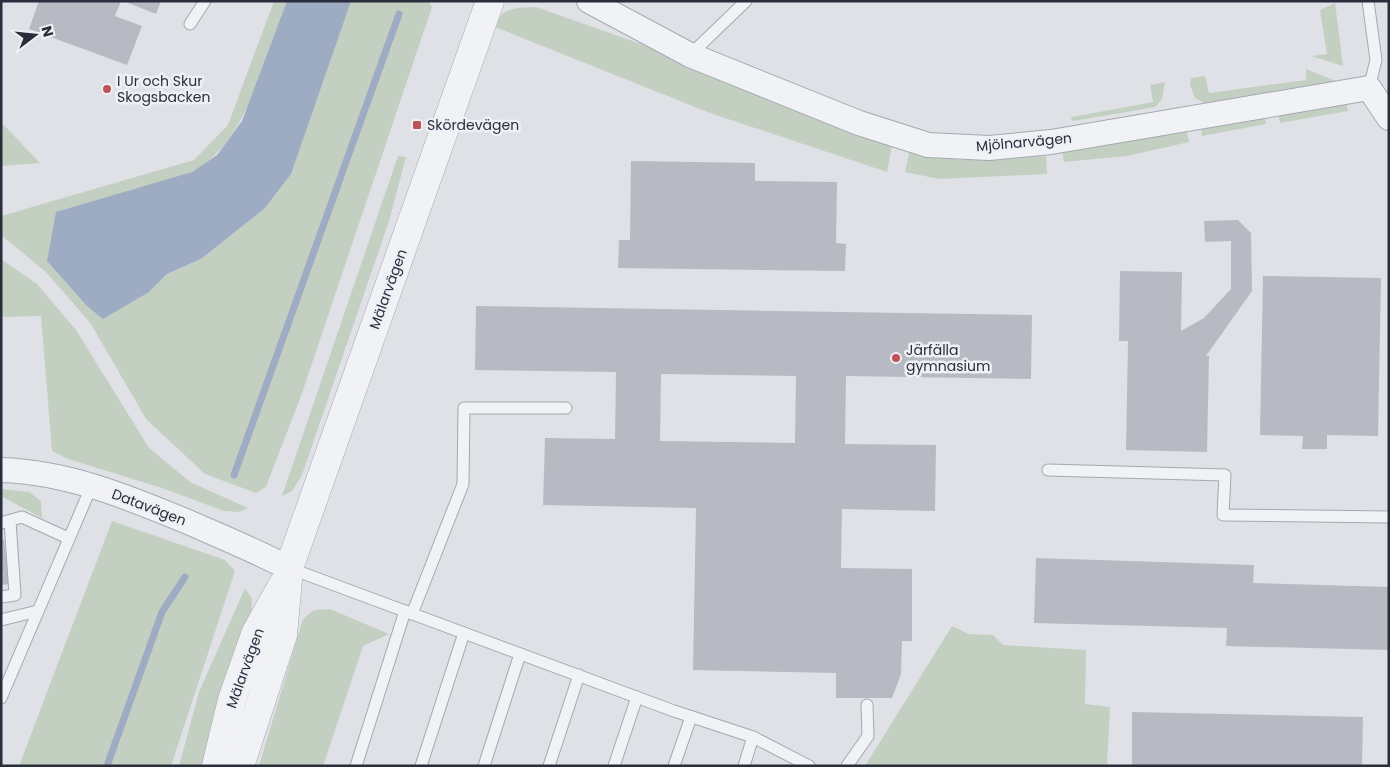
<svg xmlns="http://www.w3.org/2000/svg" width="1390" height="767" font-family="Poppins,sans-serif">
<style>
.green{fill:#c3d0c1}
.water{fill:#9eacc3}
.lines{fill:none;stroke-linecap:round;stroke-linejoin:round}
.stream{stroke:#9eacc3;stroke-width:7}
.building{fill:#b7bac3;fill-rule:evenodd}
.service-casing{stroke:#a5a8b0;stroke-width:13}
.minor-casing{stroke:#a5a8b0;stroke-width:26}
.tertiary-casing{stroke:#a5a8b0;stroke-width:29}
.service{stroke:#f1f2f6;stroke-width:11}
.minor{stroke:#f1f2f6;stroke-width:24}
.tertiary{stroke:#f1f2f6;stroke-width:28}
.poi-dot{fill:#be5255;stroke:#eef0f5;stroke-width:2}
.labels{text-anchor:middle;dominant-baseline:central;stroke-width:5;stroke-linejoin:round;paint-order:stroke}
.poi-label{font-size:14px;fill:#2a2e3c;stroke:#eef0f5;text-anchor:start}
.street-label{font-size:14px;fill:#2a2e3c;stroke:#eef0f5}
</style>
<rect width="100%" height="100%" fill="#dfe1e7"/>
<!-- green -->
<g class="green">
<path d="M274 1H287C267 55 246 144 193 171 174 181 148 185 127 191L149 292 167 274 201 259 264 209 351 1H428L432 7 302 393 266 487 256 493 205 474 146 419 91 324 46 272 1 235V216L194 160 228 125Z"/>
<polygon points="1335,3 1343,66 1311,56 1327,54 1320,10"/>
<path d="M536 7 641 44 892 146 887 172 710 113 495 27C501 6 518 8 536 7Z"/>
<polygon points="1306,69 1343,84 1208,105 1195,98 1190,85 1191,78 1205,76 1209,93 1306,80"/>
<polygon points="1165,82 1162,99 1155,107 1074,121 1071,120 1072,117 1153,102 1150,85"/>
<polygon points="1346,102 1348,111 1280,123 1278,114"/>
<polygon points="1265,116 1266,124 1202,136 1201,127"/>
<polygon points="1,122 40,163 1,166"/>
<polygon points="1186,128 1189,142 1127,156 1064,162 1062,148"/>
<polygon points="910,149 959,160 1046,156 1047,174 939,179 905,172"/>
<polygon points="398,156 406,157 389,221 302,475 292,491 282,496"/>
<polygon points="1,259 37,284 76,330 149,448 190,482 248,508 239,512 224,511 162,488 68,459 52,451 41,316 1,317"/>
<polygon points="1,489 29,492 41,501 42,518 1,496"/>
<polygon points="112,521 225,560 235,571 171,766 19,766"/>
<polygon points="245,588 252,599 251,618 204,766 179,766 199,692"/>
<polygon points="330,609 389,634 363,646 323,766 259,766 303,619 314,610"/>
<polygon points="952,626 969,634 993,635 1003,645 1086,650 1085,704 1110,707 1107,766 865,766"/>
</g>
<!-- water -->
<polygon class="water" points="287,1 351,1 291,174 264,209 201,259 167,274 149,292 103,319 87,306 47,261 56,212 192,172 217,155 242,121"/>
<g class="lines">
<!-- stream -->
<g class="stream">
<polyline points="234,475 399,14"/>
<polyline points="107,766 162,612 185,577"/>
</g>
</g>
<!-- building -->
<g class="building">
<polygon points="39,1 121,1 115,16 142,26 127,65 29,29"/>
<polygon points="123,1 161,1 156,14"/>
<polygon points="631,161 755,163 755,181 837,182 836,243 846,244 845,271 618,268 619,240 630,240"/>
<polygon points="1238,220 1251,233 1252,291 1206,356 1209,356 1207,452 1126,450 1128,341 1119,341 1120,271 1182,272 1181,331 1204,318 1231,289 1231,241 1205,242 1204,221"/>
<polygon points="1263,276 1381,278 1378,436 1327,435 1327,449 1302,449 1303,436 1260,435"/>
<path d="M476 306 1032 315 1031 379 846 376 845 444 936 445 935 511 842 509 841 568 912 569V641H902L901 674 892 698H836V673L693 670 696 508 543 505 545 438 615 439 616 372 475 370ZM661 374 796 376 795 443 660 441Z"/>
<polygon points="1,540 4,540 9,584 1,585"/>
<polygon points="1036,558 1254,565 1253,583 1389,587 1389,650 1226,646 1227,628 1034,623"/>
<polygon points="1132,712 1363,717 1362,766 1132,766"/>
</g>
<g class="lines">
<!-- service casing -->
<g class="service-casing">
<g id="service">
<polyline points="1368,1 1376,60 1369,88"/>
<polyline points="190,24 205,1"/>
<polyline points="690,55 746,1"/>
<polyline points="1048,470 1225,475 1223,515 1389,517"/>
<polyline points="1,523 22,517 68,538"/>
<polyline points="289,568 674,711 753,737 809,766"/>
<polyline points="1,597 15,595 10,521"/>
<polyline points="412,614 463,484 464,408 566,408"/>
<polyline points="1,620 38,611"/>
<polyline points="1,698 92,485"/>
<polyline points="356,766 405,611"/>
<polyline points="421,766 464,633"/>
<polyline points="484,766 520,654"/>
<polyline points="549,766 579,675"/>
<polyline points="614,766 637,697"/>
<polyline points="674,766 691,717"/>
<polyline points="744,766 753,737"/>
<polyline points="847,766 868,736 867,705"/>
</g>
</g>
<!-- minor casing -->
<g class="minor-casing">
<g id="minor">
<polyline points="589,1 690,55 859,123 928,145 989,148 1051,142 1369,88 1389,118"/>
<path d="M1 470C67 472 128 497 188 522 222 537 256 551 289 568"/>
</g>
</g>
<!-- tertiary casing -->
<g class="tertiary-casing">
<g id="tertiary">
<polyline points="216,766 232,700 256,632 283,584"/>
<polyline points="240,766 283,635 289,568 490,1"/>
</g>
</g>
<!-- service -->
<use href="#service" class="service"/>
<!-- minor -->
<use href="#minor" class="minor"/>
<!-- tertiary -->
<use href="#tertiary" class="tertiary"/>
</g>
<!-- markers -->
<g class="poi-dot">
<circle cx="107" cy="89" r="5"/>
<rect x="412" y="120" width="10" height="10" rx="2.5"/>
<circle cx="896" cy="358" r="5"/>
</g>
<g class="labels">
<!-- poi labels -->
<g class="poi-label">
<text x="117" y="81">I Ur och Skur<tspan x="117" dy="16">Skogsbacken</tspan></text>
<text x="427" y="125">Skördevägen</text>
<text x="906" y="350">Järfälla<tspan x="906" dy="16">gymnasium</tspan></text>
</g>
<!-- street labels -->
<g class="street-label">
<text transform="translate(1024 142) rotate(-5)">Mjölnarvägen</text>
<text transform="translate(388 289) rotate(-70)">Mälarvägen</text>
<text transform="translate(149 507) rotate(21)">Datavägen</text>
<text transform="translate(245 668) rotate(-70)">Mälarvägen</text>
</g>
</g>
<!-- border -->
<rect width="1390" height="767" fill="none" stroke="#2a2e3c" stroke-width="5"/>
<!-- north arrow -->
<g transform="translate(35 35) rotate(74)" stroke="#eef0f5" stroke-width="4" paint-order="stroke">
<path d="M0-4L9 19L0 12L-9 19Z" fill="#2a2e3c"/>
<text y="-8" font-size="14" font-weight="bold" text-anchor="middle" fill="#2a2e3c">N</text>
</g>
</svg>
